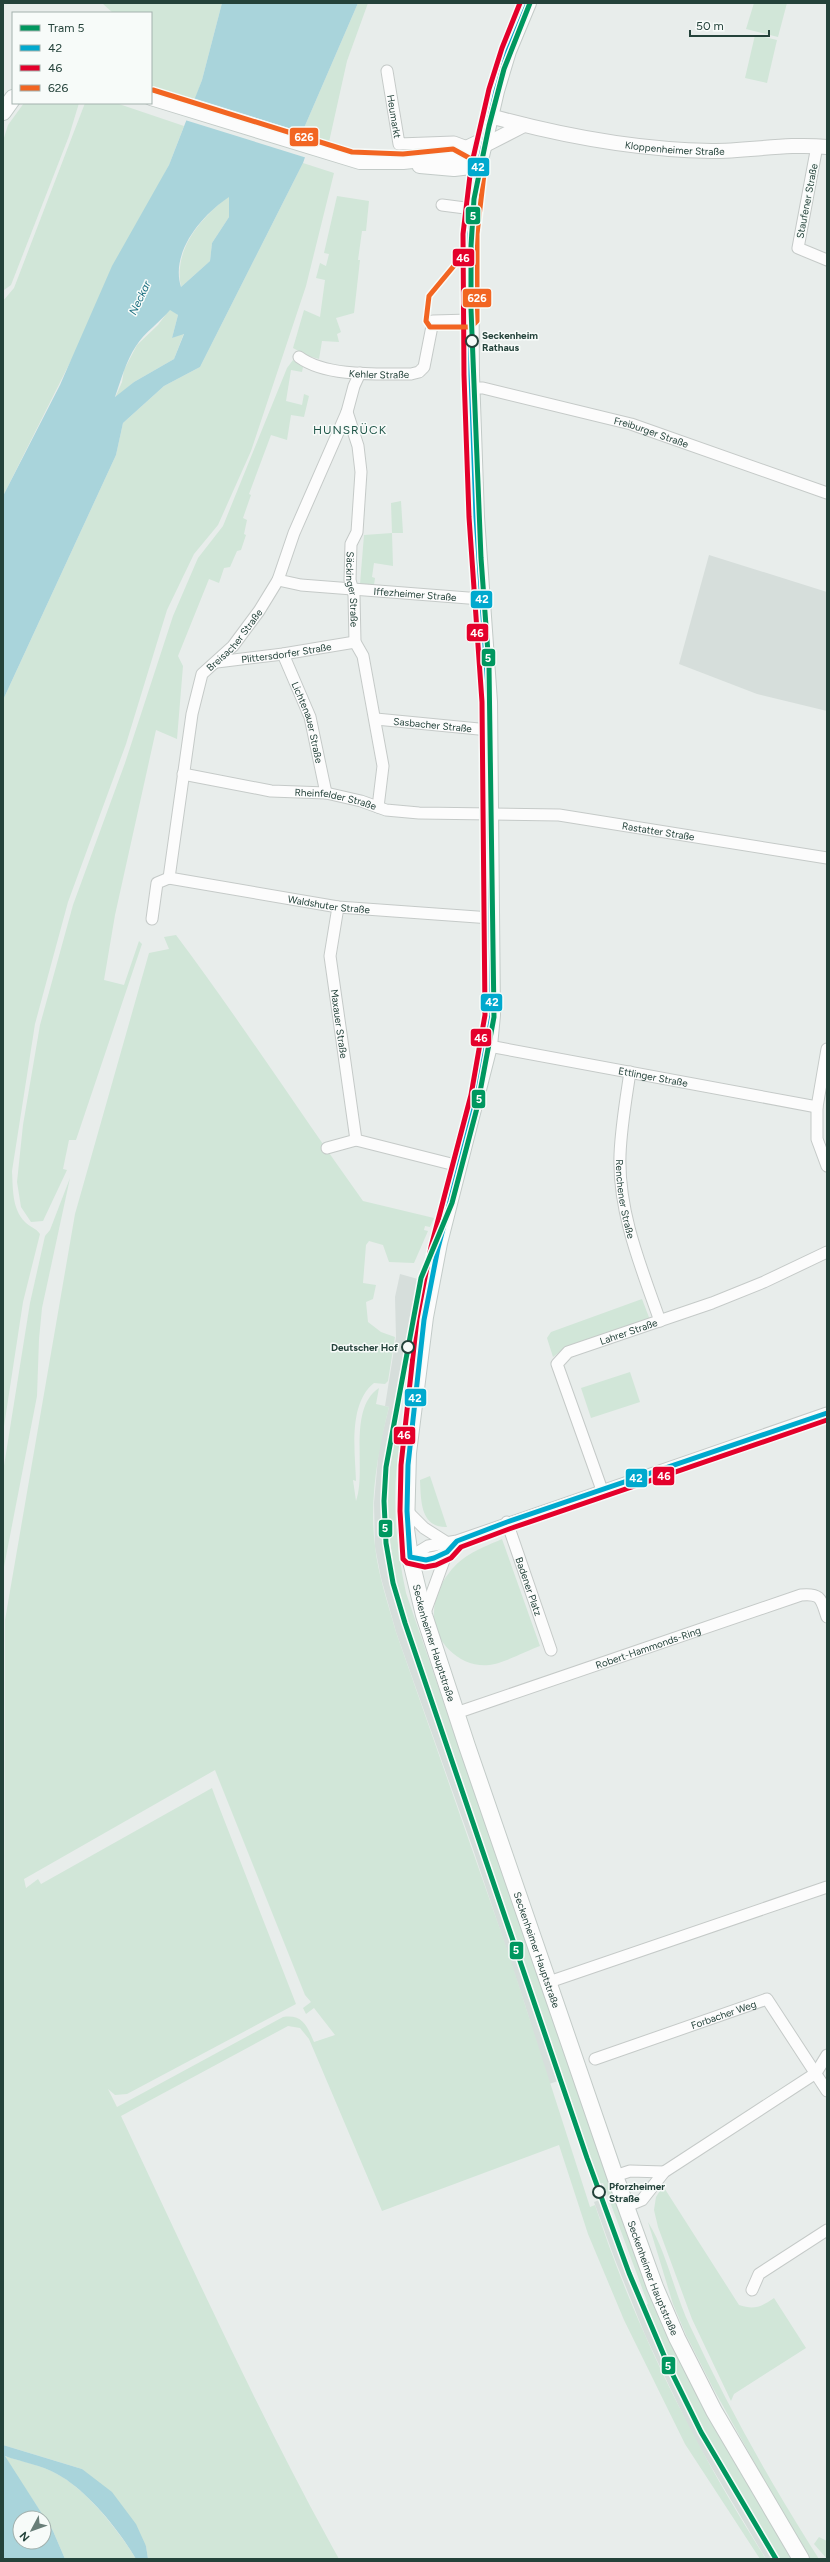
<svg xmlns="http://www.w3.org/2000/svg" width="830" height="2562" font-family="Figtree,sans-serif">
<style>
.built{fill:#d6dedb}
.green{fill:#d1e6d8;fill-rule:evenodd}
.water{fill:#a9d4db;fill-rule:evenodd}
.pier{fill:#e8edeb}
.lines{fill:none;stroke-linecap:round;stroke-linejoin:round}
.minor-casing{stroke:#c5cac8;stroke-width:13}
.tertiary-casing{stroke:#c5cac8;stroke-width:16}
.secondary-casing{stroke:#c3cbc8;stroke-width:18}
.minor{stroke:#fcfcfc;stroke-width:11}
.tertiary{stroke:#fcfcfc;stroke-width:14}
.secondary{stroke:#fcfcfc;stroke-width:16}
.bus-1-casing{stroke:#f7fbf9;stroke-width:8}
.bus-2-casing{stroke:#f7fbf9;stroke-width:8}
.bus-3-casing{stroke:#f7fbf9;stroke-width:8}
.bus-1{stroke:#00a9ce;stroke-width:5}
.bus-2{stroke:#e4002b;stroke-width:5}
.bus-3{stroke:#f26522;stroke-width:5}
.tram-1-casing{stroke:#f7fbf9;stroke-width:8}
.tram-1{stroke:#00975f;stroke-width:5}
.stop-dot{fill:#f7fbf9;stroke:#24423a;stroke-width:2}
.labels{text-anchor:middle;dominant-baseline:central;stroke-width:3;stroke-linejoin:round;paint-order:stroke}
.street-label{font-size:10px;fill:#24423a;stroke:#f7fbf9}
.stop-label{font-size:10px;font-weight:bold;fill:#24423a;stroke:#f7fbf9;text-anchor:start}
.water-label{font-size:11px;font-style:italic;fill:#1c6f80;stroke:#f7fbf9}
.quarter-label{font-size:12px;letter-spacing:1px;fill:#1f5548;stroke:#f7fbf9}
.line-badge{stroke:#f7fbf9;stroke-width:1.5}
.badge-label{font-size:11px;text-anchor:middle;font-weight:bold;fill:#fff}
</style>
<rect width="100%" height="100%" fill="#e8edeb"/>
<!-- built -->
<g class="built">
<polygon points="709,555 827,592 827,711 757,694 679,664"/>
<polygon points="400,1274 425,1281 395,1439 389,1540 394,1572 414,1643 478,1834 529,1976 564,2079 549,2084 525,2005 472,1846 396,1632 381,1578 375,1547 374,1503 379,1447 389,1407 385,1406 396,1337 395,1297"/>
<polygon points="599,2200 640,2307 645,2305 663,2350 704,2432 779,2559 766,2559 693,2436 645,2335 614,2257 594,2202"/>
</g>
<!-- green -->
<g class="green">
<polygon points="102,3 222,3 202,80 194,102 151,88 151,13 113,13"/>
<polygon points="358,3 368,3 347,61 329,142 312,137 304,128"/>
<polygon points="754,3 787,3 778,37 746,29"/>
<polygon points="755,35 777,40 767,83 745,78"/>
<polygon points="24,103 79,103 69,136 11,285 4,290 3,141 8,125"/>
<polygon points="85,103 116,103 184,126 169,165 3,496 3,301 14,288"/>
<path d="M303 163 334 173 306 286 251 451 218 525 194 554 167 610 126 744 68 902 35 1024 12 1171C13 1189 12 1209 25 1222 30 1227 36 1228 40 1234L23 1302 3 1433V700L116 455 123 423 164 386 200 367Z"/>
<path d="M229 196V217L212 243 210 261 181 287C173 249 201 218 229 196Z"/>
<polygon points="337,196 369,201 366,231 362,231 358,260 360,260 354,313 336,318 341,332 337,334 339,342 322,341 319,359 308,356 293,348 304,310 320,317 325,280 316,278 320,263 326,266 329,254 324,253"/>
<polygon points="170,309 178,315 172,338 184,333 174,359 134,382 115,398 122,382 124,370 137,345 158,325"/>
<polygon points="293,360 303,367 302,372 291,370 286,401 302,405 304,394 309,396 304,417 291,415 287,440 271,435 249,494 251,495 243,518 247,520 244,534 246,535 241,550 237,551 230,567 224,568 219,583 209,579 178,656 183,666 177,739 156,730 115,915 104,980 124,985 139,941 142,944 76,1140 69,1140 63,1169 67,1170 43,1221 31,1222 21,1207 17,1182 23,1125 40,1025 73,905 125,763 173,616 198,558 223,526 287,368"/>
<polygon points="401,501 403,533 392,533 393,566 374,563 372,577 375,578 374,585 360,584 364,535 392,533 391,503"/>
<path d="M176 935C241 1022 300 1113 363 1201L434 1218 430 1227 425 1226 424 1230 428 1231 414 1263 389 1262 383 1245 369 1241 366 1245 363 1283 376 1285 373 1299 366 1302 368 1322 381 1332 395 1337 388 1381 385 1384 374 1383C348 1404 355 1451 356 1481L353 1480 356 1501C367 1471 347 1409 379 1388L376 1404 389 1407C378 1451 369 1500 375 1546 378 1575 388 1603 396 1632L509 1955 590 2207 595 2205C635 2329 697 2450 766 2559H760L685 2444 624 2320 588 2234 559 2145 382 2211 309 2039 300 2028 288 2026 121 2116C191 2265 259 2415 339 2559H148L146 2546 82 2469 3 2445 5 1620 75 1214 149 953 169 949 164 937ZM215 1770 305 1995 311 2002 303 2008 306 2014 314 2008 335 2035 314 2042C307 2026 303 2014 283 2017L117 2107 108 2089 115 2095 127 2094 296 2004 216 1799 212 1788 41 1884 38 1879 26 1888 24 1879Z"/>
<polygon points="70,1178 42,1308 39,1339 37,1396 3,1572 3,1472 30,1303 45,1236 50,1230"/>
<polygon points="642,1299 650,1320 561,1351 553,1357 547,1338 551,1332"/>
<polygon points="630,1372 640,1402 591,1418 581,1388"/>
<path d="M397 1433 402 1435C390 1488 395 1540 406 1593L626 2232C670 2348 729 2454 794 2559H779C728 2478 681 2394 645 2305L648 2304 603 2183 599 2184 590 2158 414 1643 394 1573 386 1506 393 1446Z"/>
<path d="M430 1476 447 1527C420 1528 421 1500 420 1480Z"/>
<path d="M502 1539 540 1646C526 1651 502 1664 489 1665 460 1668 432 1641 434 1612 434 1600 441 1582 449 1573 463 1554 482 1548 502 1539Z"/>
<path d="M663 2186 739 2305C754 2310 761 2307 774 2298L806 2348 734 2394 731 2401 692 2319 658 2227 654 2210 656 2197Z"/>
<path d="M648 2222C667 2252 674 2293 690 2326 728 2407 771 2484 819 2559H808L713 2388 686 2335 673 2304Z"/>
<path d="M4 2456C21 2461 41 2465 57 2474 86 2489 119 2531 136 2559H65L53 2531Z"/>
<polygon points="819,2537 827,2541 827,2559 814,2544"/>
</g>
<!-- water -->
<g class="water">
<path d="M222 3H358L304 128 312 137 303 163 200 367 164 386 123 423 116 455 3 700V496L60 385 112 266 169 165 202 80ZM229 197V217L212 243 210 261 181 287C170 252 202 215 229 197ZM170 310 178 315 172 338 184 334 174 359 134 382 115 397C121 380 126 361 136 346 144 333 160 322 170 310Z"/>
<path d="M3 2445 82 2469 112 2492 136 2524 146 2546 148 2559H136C119 2530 87 2490 57 2474 42 2465 21 2462 5 2456L53 2531 65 2559H3ZM20 2518H44V2542H20Z"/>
</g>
<!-- pier -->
<polygon class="pier" points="193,98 314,136 307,158 185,120"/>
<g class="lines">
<!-- minor casing -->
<g class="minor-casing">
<g id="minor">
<path id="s1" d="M387 71 399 144 454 142 470 148"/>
<polyline points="817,146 798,248 827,260"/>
<polyline points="442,205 473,209"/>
<path id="s2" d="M299 357C326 377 378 374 411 374L419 372 424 367 433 321 470 320"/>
<path id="s3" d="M471 388H483L631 424 827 493"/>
<path id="s4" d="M347 412 358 446 361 472 357 532 351 544 350 580 354 595 355 642 363 656 383 766 378 807"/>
<path id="s5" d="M278 580 301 585 481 599"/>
<path id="s6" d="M283 654 310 717 326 793"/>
<path id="s7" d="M217 662 283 654 355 642"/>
<path id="s8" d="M376 719 489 730"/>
<path id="s9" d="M183 774 271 791 326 793 361 801 386 810 419 813 559 815 827 858"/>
<path id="s10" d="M169 878 192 714 202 674 233 646 259 611 278 580 294 533 347 412 354 386 360 373"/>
<path id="s11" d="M169 878 338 907 491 918"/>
<path id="s12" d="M338 907 330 956 356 1140 459 1166"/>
<polyline points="152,919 157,883 169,878"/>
<path id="s13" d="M489 1046 817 1107"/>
<polyline points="827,1049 817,1107 817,1139 827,1166"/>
<path id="s14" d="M630 1072C626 1099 621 1127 620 1155 618 1212 641 1267 660 1321"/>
<polyline points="327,1148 356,1140"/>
<path id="s15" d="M602 1490 557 1364 568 1352 712 1303 764 1282 827 1252"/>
<polyline points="406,1510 424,1528 446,1542"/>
<path id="s16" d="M507 1522 551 1650"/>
<polyline points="410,1557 428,1546 457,1541 827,1413"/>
<path d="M410 1557C424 1559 437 1560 449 1550"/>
<polyline points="424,1615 447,1552"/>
<path id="s17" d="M456 1713 801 1595C822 1593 821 1600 827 1617"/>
<polyline points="549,1982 827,1887"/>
<path id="s18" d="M595 2059 767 1999 827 2091"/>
<polyline points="615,2176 630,2171 664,2172"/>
<polyline points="625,2207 642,2200 664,2172 816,2073 827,2055"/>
<polyline points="752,2290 759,2274 827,2230"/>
</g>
</g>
<!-- tertiary casing -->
<g class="tertiary-casing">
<g id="tertiary">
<path id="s19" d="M490 116C562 136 638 150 712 151 750 151 788 143 827 147"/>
<polyline points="483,146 524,125"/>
</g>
</g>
<!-- secondary casing -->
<g class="secondary-casing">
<g id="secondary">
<path id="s20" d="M528 3 508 51 496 91 478 169 470 234 471 375 476 517 489 702 492 1015 489 1046 439 1243 425 1317 408 1453 406 1529 410 1557 424 1615 467 1746 615 2176 655 2287 677 2338 714 2411 801 2559"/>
<polyline points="151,97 360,161 403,161 452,156 485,140"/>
<polyline points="3,112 13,98"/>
<polyline points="420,165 454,168 479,165"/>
</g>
</g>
<!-- minor -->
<use href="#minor" class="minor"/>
<!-- tertiary -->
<use href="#tertiary" class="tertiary"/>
<!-- secondary -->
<use href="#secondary" class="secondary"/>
<!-- bus-1 casing -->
<g class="bus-1-casing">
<polyline id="bus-1" points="528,3 508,51 496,91 478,169 470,234 471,375 476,517 489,702 492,1015 477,1097 438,1248 424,1320 408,1465 407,1511 410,1557 426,1560 434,1558 447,1552 457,1541 507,1522 827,1413"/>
</g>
<!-- bus-2 casing -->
<g class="bus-2-casing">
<polyline id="bus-2" points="520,3 502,48 489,89 471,167 463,234 464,375 469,517 482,702 485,1015 471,1095 431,1247 417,1319 401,1465 400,1511 403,1559 407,1563 425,1567 436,1565 451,1558 461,1547 509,1529 827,1420"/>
</g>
<!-- bus-3 casing -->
<g class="bus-3-casing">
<polyline id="bus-3" points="153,90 352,152 403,154 453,149 473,160 484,174 477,234 477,321 471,327 430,327 426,321 429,296 463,255"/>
</g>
<!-- bus-1 -->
<use href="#bus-1" class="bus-1"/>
<!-- bus-2 -->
<use href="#bus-2" class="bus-2"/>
<!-- bus-3 -->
<use href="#bus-3" class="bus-3"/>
<!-- tram-1 casing -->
<g class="tram-1-casing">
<polyline id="tram-1" points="530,3 504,69 489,126 474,199 471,246 471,309 481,558 489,667 494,1017 477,1108 452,1203 421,1278 386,1467 384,1501 386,1543 393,1583 405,1623 587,2158 629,2273 668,2365 701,2432 776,2559"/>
</g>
<!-- tram-1 -->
<use href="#tram-1" class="tram-1"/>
</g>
<!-- markers -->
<g class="stop-dot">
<circle cx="472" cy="341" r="6"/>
<circle cx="408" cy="1347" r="6"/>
<circle cx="599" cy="2192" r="6"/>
</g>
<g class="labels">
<!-- street labels -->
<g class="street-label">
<text stroke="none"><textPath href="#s1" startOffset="46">Heumarkt</textPath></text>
<text stroke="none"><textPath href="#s19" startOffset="188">Kloppenheimer Straße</textPath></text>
<text transform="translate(807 201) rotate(-79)">Staufener Straße</text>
<text stroke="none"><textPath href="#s2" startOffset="83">Kehler Straße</textPath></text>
<text stroke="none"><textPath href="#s3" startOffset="186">Freiburger Straße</textPath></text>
<text stroke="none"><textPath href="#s4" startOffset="181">Säckinger Straße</textPath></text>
<text stroke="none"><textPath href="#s5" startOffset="138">Iffezheimer Straße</textPath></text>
<text stroke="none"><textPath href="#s10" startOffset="254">Breisacher Straße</textPath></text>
<text stroke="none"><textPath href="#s7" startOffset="70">Plittersdorfer Straße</textPath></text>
<text stroke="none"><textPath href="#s6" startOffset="73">Lichtenauer Straße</textPath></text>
<text stroke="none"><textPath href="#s8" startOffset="57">Sasbacher Straße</textPath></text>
<text stroke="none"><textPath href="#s9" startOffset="155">Rheinfelder Straße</textPath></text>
<text stroke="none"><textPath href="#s9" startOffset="481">Rastatter Straße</textPath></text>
<text stroke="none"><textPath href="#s11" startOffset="162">Waldshuter Straße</textPath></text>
<text stroke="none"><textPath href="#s12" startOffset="118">Maxauer Straße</textPath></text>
<text stroke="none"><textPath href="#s13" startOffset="167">Ettlinger Straße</textPath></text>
<text stroke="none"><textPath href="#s14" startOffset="128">Renchener Straße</textPath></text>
<text stroke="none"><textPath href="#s15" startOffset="214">Lahrer Straße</textPath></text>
<text stroke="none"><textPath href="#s16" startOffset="68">Badener Platz</textPath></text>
<text stroke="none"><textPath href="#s20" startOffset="1661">Seckenheimer Hauptstraße</textPath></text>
<text stroke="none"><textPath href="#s17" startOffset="203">Robert-Hammonds-Ring</textPath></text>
<text stroke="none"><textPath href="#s20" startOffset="1985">Seckenheimer Hauptstraße</textPath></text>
<text stroke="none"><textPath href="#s18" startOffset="136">Forbacher Weg</textPath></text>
<text stroke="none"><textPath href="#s20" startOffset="2333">Seckenheimer Hauptstraße</textPath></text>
</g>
<!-- stop labels -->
<g class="stop-label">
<text x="482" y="335">Seckenheim<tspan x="482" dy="12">Rathaus</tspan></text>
<text x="398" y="1347" text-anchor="end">Deutscher Hof</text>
<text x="609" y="2186">Pforzheimer<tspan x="609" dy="12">Straße</tspan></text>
</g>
<!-- water labels -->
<g class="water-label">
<text transform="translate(140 298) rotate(-65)">Neckar</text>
</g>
<!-- quarter labels -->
<g class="quarter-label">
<text x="350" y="430">HUNSRÜCK</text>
</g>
</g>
<g class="line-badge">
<rect x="289" y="127" width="30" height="20" rx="4" fill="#f26522"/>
<rect x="467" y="157" width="23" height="20" rx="4" fill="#00a9ce"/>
<rect x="465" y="206" width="16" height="19" rx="4" fill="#00975f"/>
<rect x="452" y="248" width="23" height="19" rx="4" fill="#e4002b"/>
<rect x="462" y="288" width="30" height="20" rx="4" fill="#f26522"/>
<rect x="470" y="590" width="23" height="19" rx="4" fill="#00a9ce"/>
<rect x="466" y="623" width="23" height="19" rx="4" fill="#e4002b"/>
<rect x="481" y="648" width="15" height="19" rx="4" fill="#00975f"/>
<rect x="480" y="993" width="23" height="19" rx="4" fill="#00a9ce"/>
<rect x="470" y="1028" width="22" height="19" rx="4" fill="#e4002b"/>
<rect x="471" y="1089" width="15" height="20" rx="4" fill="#00975f"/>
<rect x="404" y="1388" width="23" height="19" rx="4" fill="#00a9ce"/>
<rect x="393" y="1426" width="23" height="19" rx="4" fill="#e4002b"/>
<rect x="652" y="1466" width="23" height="20" rx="4" fill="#e4002b"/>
<rect x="625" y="1468" width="23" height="20" rx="4" fill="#00a9ce"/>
<rect x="378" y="1519" width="15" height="19" rx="4" fill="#00975f"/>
<rect x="509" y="1941" width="15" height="19" rx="4" fill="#00975f"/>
<rect x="661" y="2356" width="15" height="19" rx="4" fill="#00975f"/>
</g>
<g class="badge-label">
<text x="304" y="141">626</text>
<text x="478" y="171">42</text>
<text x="473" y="220">5</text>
<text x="463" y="262">46</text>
<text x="477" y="302">626</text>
<text x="482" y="603">42</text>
<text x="477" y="637">46</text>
<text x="488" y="662">5</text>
<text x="492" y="1006">42</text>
<text x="481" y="1042">46</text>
<text x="479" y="1103">5</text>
<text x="415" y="1402">42</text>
<text x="404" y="1439">46</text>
<text x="664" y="1480">46</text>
<text x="636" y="1482">42</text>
<text x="385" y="1532">5</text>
<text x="516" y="1954">5</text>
<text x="668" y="2370">5</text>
</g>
<!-- border -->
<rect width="830" height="2562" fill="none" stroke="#24423a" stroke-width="8"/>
<!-- legend -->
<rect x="12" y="12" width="140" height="92" fill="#f7fbf9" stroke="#a3b1ad"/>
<rect x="20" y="25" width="20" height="6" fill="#00975f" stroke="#a3b1ad"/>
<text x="48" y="32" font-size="12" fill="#24423a">Tram 5</text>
<rect x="20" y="45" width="20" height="6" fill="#00a9ce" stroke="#a3b1ad"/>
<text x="48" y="52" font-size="12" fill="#24423a">42</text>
<rect x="20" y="65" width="20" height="6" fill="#e4002b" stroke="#a3b1ad"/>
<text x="48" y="72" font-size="12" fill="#24423a">46</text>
<rect x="20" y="85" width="20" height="6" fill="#f26522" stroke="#a3b1ad"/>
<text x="48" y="92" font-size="12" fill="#24423a">626</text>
<!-- north arrow -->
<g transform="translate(32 2530) rotate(229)"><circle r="19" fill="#f7fbf9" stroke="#a3b1ad"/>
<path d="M0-3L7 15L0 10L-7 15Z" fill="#697e78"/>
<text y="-6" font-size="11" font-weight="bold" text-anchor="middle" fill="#24423a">N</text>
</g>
<!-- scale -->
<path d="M690 30v6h79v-6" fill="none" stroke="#24423a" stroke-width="2"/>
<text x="696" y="30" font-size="12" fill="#24423a" stroke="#f7fbf9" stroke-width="3" paint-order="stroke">50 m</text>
</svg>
